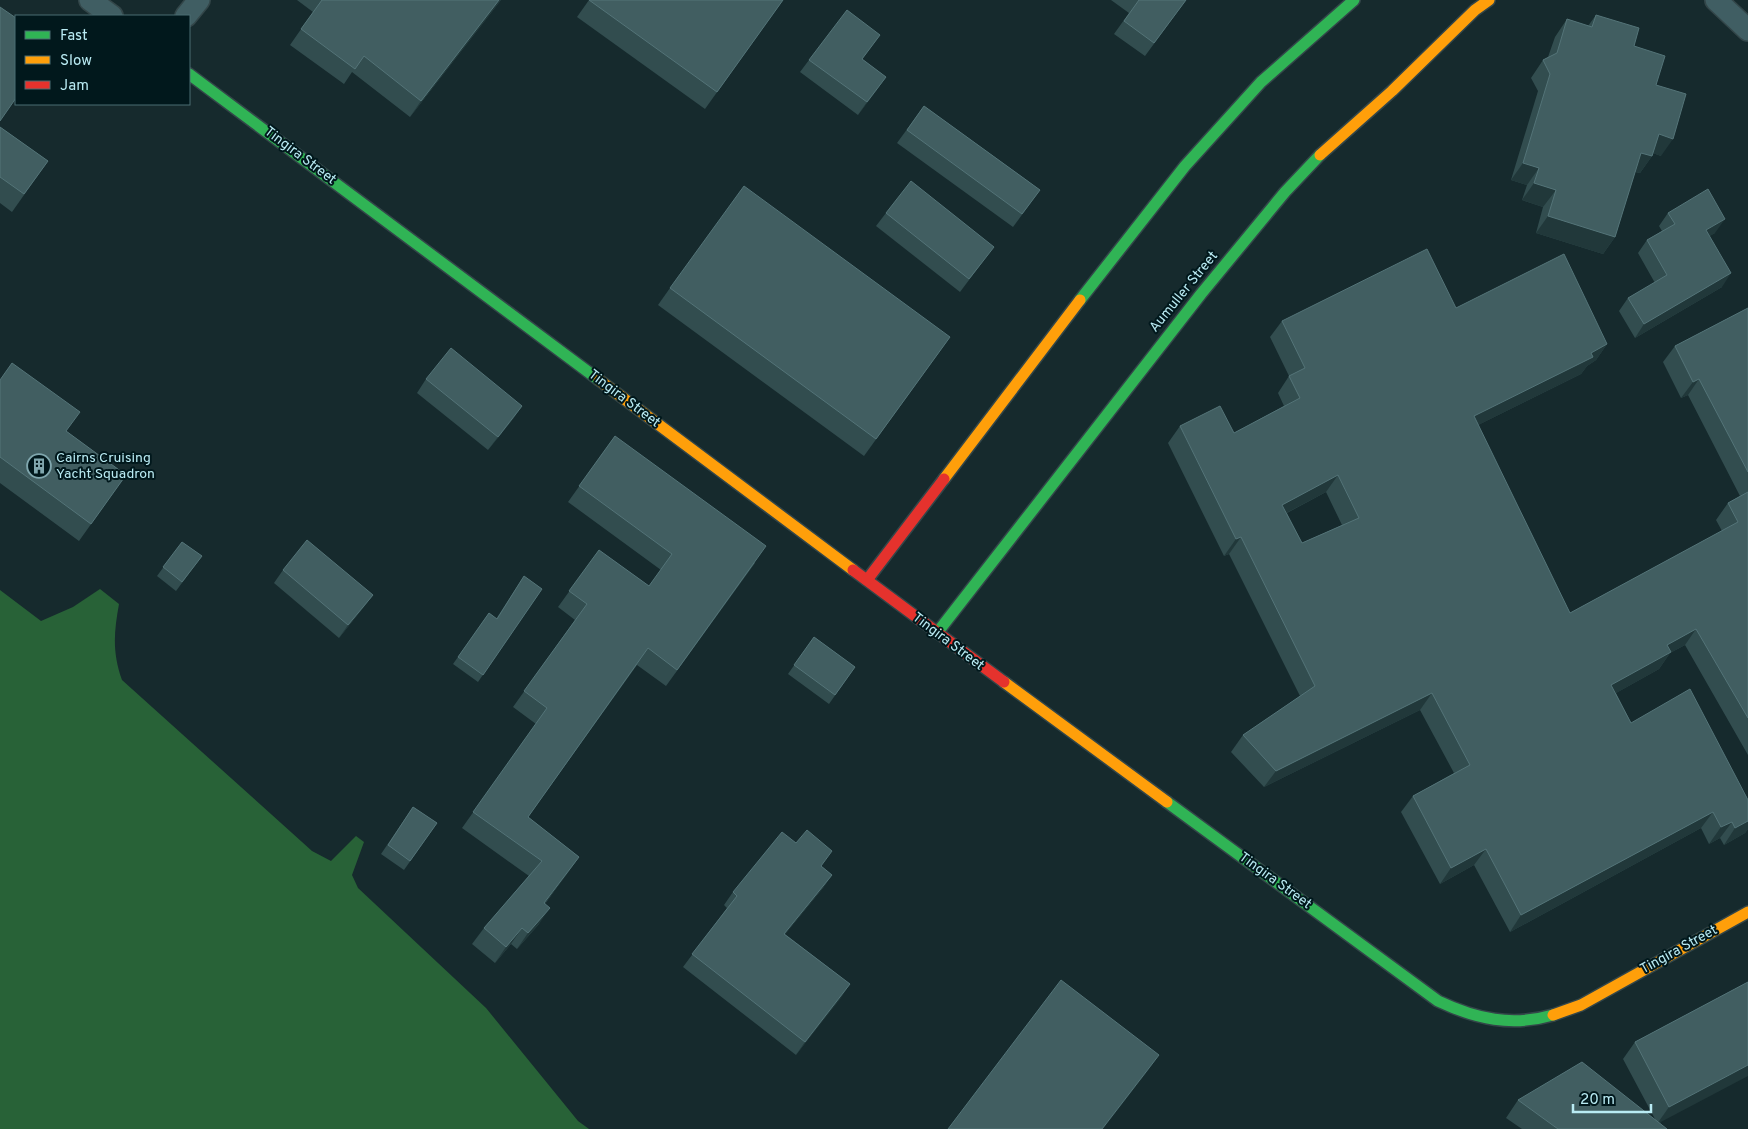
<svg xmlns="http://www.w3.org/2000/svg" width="1748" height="1129" font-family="Overpass,sans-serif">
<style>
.water{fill:#286237}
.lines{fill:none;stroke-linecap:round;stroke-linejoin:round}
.street-casing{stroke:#334649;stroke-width:24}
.fast-casing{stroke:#334649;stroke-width:14}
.slow-casing{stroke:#334649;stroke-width:14}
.jam-casing{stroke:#334649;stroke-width:14}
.street{stroke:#405e63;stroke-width:21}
.fast{stroke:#30b455;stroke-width:11}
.slow{stroke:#ff9f0a;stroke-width:11}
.jam{stroke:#e5322d;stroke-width:11}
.wall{fill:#324d4f;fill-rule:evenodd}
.shaded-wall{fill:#21383a}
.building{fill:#415e61;stroke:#547478;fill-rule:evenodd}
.labels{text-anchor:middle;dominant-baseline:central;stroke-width:4;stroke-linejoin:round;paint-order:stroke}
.street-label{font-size:14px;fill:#b9ebf3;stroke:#01181c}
.poi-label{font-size:14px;fill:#b9ebf3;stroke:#01181c;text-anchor:start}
</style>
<rect width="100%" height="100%" fill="#162a2d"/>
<!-- water -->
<path class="water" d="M100 589 119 604C114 632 112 652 122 680L312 851 331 861 356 836 364 842 352 875 358 888 486 1008 578 1121 589 1129H0V590L41 621 73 607Z"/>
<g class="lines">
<!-- street casing -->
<g class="street-casing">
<g id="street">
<polyline points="90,0 112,16"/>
<polyline points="1716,0 1748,30"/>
<polyline points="186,16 199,0"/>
</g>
</g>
<!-- fast casing -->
<g class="fast-casing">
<g id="fast">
<polyline points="189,74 599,380"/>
<polyline points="1080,300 1185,166 1261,82 1354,0"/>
<polyline points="937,633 1201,294 1285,192 1320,155"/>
<path d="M1167 802 1438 1001C1476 1019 1512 1027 1553 1015"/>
</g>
</g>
<!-- slow casing -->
<g class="slow-casing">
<g id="slow">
<polyline points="1320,155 1392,91 1475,10 1489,0"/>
<polyline points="599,380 853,570"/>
<polyline points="944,479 1080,300"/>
<polyline points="1004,682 1167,802"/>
<polyline points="1553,1015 1581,1005 1748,912"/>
</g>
</g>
<!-- jam casing -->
<g class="jam-casing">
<g id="jam">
<polyline points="853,570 1004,682"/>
<polyline points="867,580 944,479"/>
</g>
</g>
<!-- street -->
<use href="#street" class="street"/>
<!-- fast -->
<use href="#fast" class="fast"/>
<!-- slow -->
<use href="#slow" class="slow"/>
<!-- jam -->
<use href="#jam" class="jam"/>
</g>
<!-- wall -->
<g class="wall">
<polygon points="297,0 501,0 410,117 352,72 344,84 290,45 313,12"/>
<polygon points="589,0 783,0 705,109 577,17"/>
<polygon points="1111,0 1186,0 1145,56 1114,34 1129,13"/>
<polygon points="1596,15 1634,46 1656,85 1661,156 1653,153 1652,156 1640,173 1635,172 1615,237 1603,254 1536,233 1543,207 1522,200 1527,185 1511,180 1538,91 1531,78 1543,60 1548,57 1555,37 1567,19 1588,26"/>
<polygon points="880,35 862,59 886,77 858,115 800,72 809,60"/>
<polygon points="924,106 1040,190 1013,227 897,143"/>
<polygon points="0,127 48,161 12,212 0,203"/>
<polygon points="886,213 984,260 960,292 876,226"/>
<polygon points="1668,213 1715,233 1709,236 1722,287 1635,338 1619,311 1628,298 1655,283 1638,253 1647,240 1662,231 1659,226"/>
<polygon points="670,288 950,337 864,456 658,305"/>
<path d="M1456 308 1607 344 1596 360 1587 366 1581 374 1478 425 1570 613 1722 531 1716 520 1728 503 1740 496 1688 395 1681 398 1663 362 1675 346 1748 308V755L1685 645 1670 653 1659 669 1616 693 1631 723 1748 800V829L1745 833 1724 845 1720 838 1709 844 1701 828 1510 932 1474 865 1440 884 1401 812 1413 796 1454 773 1420 710 1264 787 1231 752 1243 735 1300 696 1229 554 1224 556 1168 443 1180 426 1234 433 1284 406 1278 393 1289 376 1270 337 1282 321ZM1326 492 1342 525 1302 543 1287 513Z"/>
<polygon points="426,379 522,406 513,419 488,450 417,393"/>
<polygon points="0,380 66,431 126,475 79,541 0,483"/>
<polygon points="615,436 755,563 666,686 637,665 528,817 579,857 545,904 539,924 517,949 511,944 495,963 472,944 484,928 529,876 462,828 536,724 513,707 575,620 558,607 599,550 649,586 661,570 568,502"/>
<polygon points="182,542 202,556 176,591 157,576"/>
<polygon points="283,570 373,595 363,608 339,638 274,583"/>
<polygon points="524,576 542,589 478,682 453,664 489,613 496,619"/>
<polygon points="814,637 855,667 829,704 788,674"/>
<polygon points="413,807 437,823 404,870 381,854"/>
<polygon points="821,866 832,875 823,888 785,934 850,984 796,1055 683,967 727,908 724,905 733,892"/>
<polygon points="1748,982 1660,1123 1667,1129 1522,1129 1506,1118 1518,1100 1655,1119 1623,1059 1635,1042"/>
</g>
<!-- shaded-wall -->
<g class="shaded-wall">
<polygon points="499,0 501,0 410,117 421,101"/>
<polygon points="886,77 877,90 858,115 867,102"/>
<polygon points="1659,134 1673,139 1661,156 1647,151"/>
<polygon points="1641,153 1652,156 1640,173 1629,170"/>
<polygon points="1523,163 1539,168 1527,185 1511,180"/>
<polygon points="1534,183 1556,190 1543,207 1522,200"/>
<polygon points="1548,216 1615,237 1603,254 1536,233"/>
<polygon points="1725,219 1715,233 1697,244 1706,230"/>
<polygon points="1731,273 1722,287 1635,338 1644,324"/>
<polygon points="1607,344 1596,360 1587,366 1581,374 1462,433 1474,416 1591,353"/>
<polygon points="1699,379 1688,395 1681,398 1693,382"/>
<polygon points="522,406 513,419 488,450 498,437"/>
<polygon points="1338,475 1326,492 1271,521 1282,505"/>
<polygon points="1241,537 1229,554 1224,556 1236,539"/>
<polygon points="373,595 363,608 339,638 348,625"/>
<polygon points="1696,629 1685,645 1670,653 1659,669 1600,702 1611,685 1667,645"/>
<polygon points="1432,693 1420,710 1264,787 1276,771"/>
<polygon points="1713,812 1701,828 1510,932 1521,915"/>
<polygon points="1748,821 1748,829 1745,833 1724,845 1735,828"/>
<polygon points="1732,822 1720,838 1709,844 1721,827"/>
<polygon points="1486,849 1474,865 1440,884 1451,868"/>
<polygon points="579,857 568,873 533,919 544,903"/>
<polygon points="832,875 823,888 775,947 784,934"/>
<polygon points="550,908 539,924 517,949 528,933"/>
<polygon points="522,928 511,944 495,963 506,947"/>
<polygon points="850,984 841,998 796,1055 805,1042"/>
<polygon points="1159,1055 1147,1072 1103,1129 1102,1129"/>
<polygon points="1748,1065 1748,1076 1657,1124 1669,1107"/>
</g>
<!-- building -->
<g class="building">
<polygon points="322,0 499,0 421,101 364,56 355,69 301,29"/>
<polygon points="589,0 783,0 717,92"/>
<polygon points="1139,0 1186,0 1154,43 1124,21"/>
<polygon points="0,7 16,18 16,98 0,121"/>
<polygon points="847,10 880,35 862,59 886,77 867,102 809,60"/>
<polygon points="1596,15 1639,28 1634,46 1665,56 1656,85 1686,94 1673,139 1659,134 1652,156 1641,153 1615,237 1548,216 1556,190 1534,183 1539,168 1523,163 1550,74 1543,60 1557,53 1567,19 1592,27"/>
<polygon points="924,106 1040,190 1022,214 907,130"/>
<polygon points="0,127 48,161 24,194 0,177"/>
<polygon points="911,181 994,247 969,279 886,213"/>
<polygon points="744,186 950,337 876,439 670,288"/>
<polygon points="1708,189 1725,219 1706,230 1731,273 1644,324 1628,298 1667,275 1647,240 1675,224 1668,213"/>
<path d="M1427 249 1456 308 1564 254 1607 344 1591 353 1593 357 1474 416 1570 613 1738 522 1728 503 1748 492V718L1696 629 1667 645 1671 652 1611 685 1631 723 1690 689 1748 800V821L1735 828 1732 822 1721 827 1713 812 1521 915 1486 849 1451 868 1413 796 1470 765 1432 693 1276 771 1243 735 1315 686 1241 537 1236 539 1180 426 1220 406 1234 433 1300 398 1289 376 1305 368 1282 321ZM1338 475 1359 518 1302 543 1282 505Z"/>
<polygon points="1748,308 1748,472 1699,379 1693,382 1675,346"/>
<polygon points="451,348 522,406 498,437 426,379"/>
<polygon points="12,363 80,412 66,431 126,475 91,524 0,457 0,380"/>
<polygon points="615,436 766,546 677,670 648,648 528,817 579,857 544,903 550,908 528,933 522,928 506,947 484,928 542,861 473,812 547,708 524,691 587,604 569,591 599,550 649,586 672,554 579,486"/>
<polygon points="307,540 373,595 348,625 283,570"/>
<polygon points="182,542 202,556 182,582 163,567"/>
<polygon points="524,576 542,589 483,675 458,657 489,613 497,619"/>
<polygon points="814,637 855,667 835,695 794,665"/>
<polygon points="413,807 437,823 410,861 388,845"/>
<polygon points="807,830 832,851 821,866 832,875 784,934 850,984 805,1042 692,954 737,896 733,892 782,832 796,843"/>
<polygon points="1061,980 1159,1055 1102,1129 948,1129"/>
<polygon points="1748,982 1748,1065 1669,1107 1635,1042"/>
<polygon points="1582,1062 1667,1129 1558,1129 1518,1100"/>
</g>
<!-- icons -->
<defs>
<g id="building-ring" transform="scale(1.25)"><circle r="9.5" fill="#01181c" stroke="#80a7ae" stroke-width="1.5"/><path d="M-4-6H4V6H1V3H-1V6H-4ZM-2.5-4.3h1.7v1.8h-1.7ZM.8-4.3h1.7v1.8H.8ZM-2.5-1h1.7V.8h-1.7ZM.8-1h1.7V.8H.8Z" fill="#80a7ae"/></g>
</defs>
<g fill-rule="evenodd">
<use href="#building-ring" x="39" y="466"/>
</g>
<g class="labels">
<!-- street labels -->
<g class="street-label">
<text transform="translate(300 156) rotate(37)">Tingira Street</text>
<text transform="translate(1184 292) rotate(-51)">Aumuller Street</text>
<text transform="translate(624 399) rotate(37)">Tingira Street</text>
<text transform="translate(948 642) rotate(37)">Tingira Street</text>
<text transform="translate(1275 881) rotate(36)">Tingira Street</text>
<text transform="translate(1679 950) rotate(-29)">Tingira Street</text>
</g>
<!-- poi labels -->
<g class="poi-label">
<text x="56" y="458">Cairns Cruising<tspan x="56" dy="16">Yacht Squadron</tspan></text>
</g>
</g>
<!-- legend -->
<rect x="15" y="15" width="175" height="90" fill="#01181c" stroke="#4b6c72"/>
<rect x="25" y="31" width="25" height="8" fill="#30b455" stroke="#4b6c72"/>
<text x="60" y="40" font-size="15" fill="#b9ebf3">Fast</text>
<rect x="25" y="56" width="25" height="8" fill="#ff9f0a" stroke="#4b6c72"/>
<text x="60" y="65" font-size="15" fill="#b9ebf3">Slow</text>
<rect x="25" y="81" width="25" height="8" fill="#e5322d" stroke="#4b6c72"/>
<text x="60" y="90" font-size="15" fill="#b9ebf3">Jam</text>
<!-- scale -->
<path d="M1573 1104v8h78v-8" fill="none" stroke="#b9ebf3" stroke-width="2.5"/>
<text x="1580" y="1104" font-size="15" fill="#b9ebf3" stroke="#01181c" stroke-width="4" paint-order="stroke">20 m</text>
</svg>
